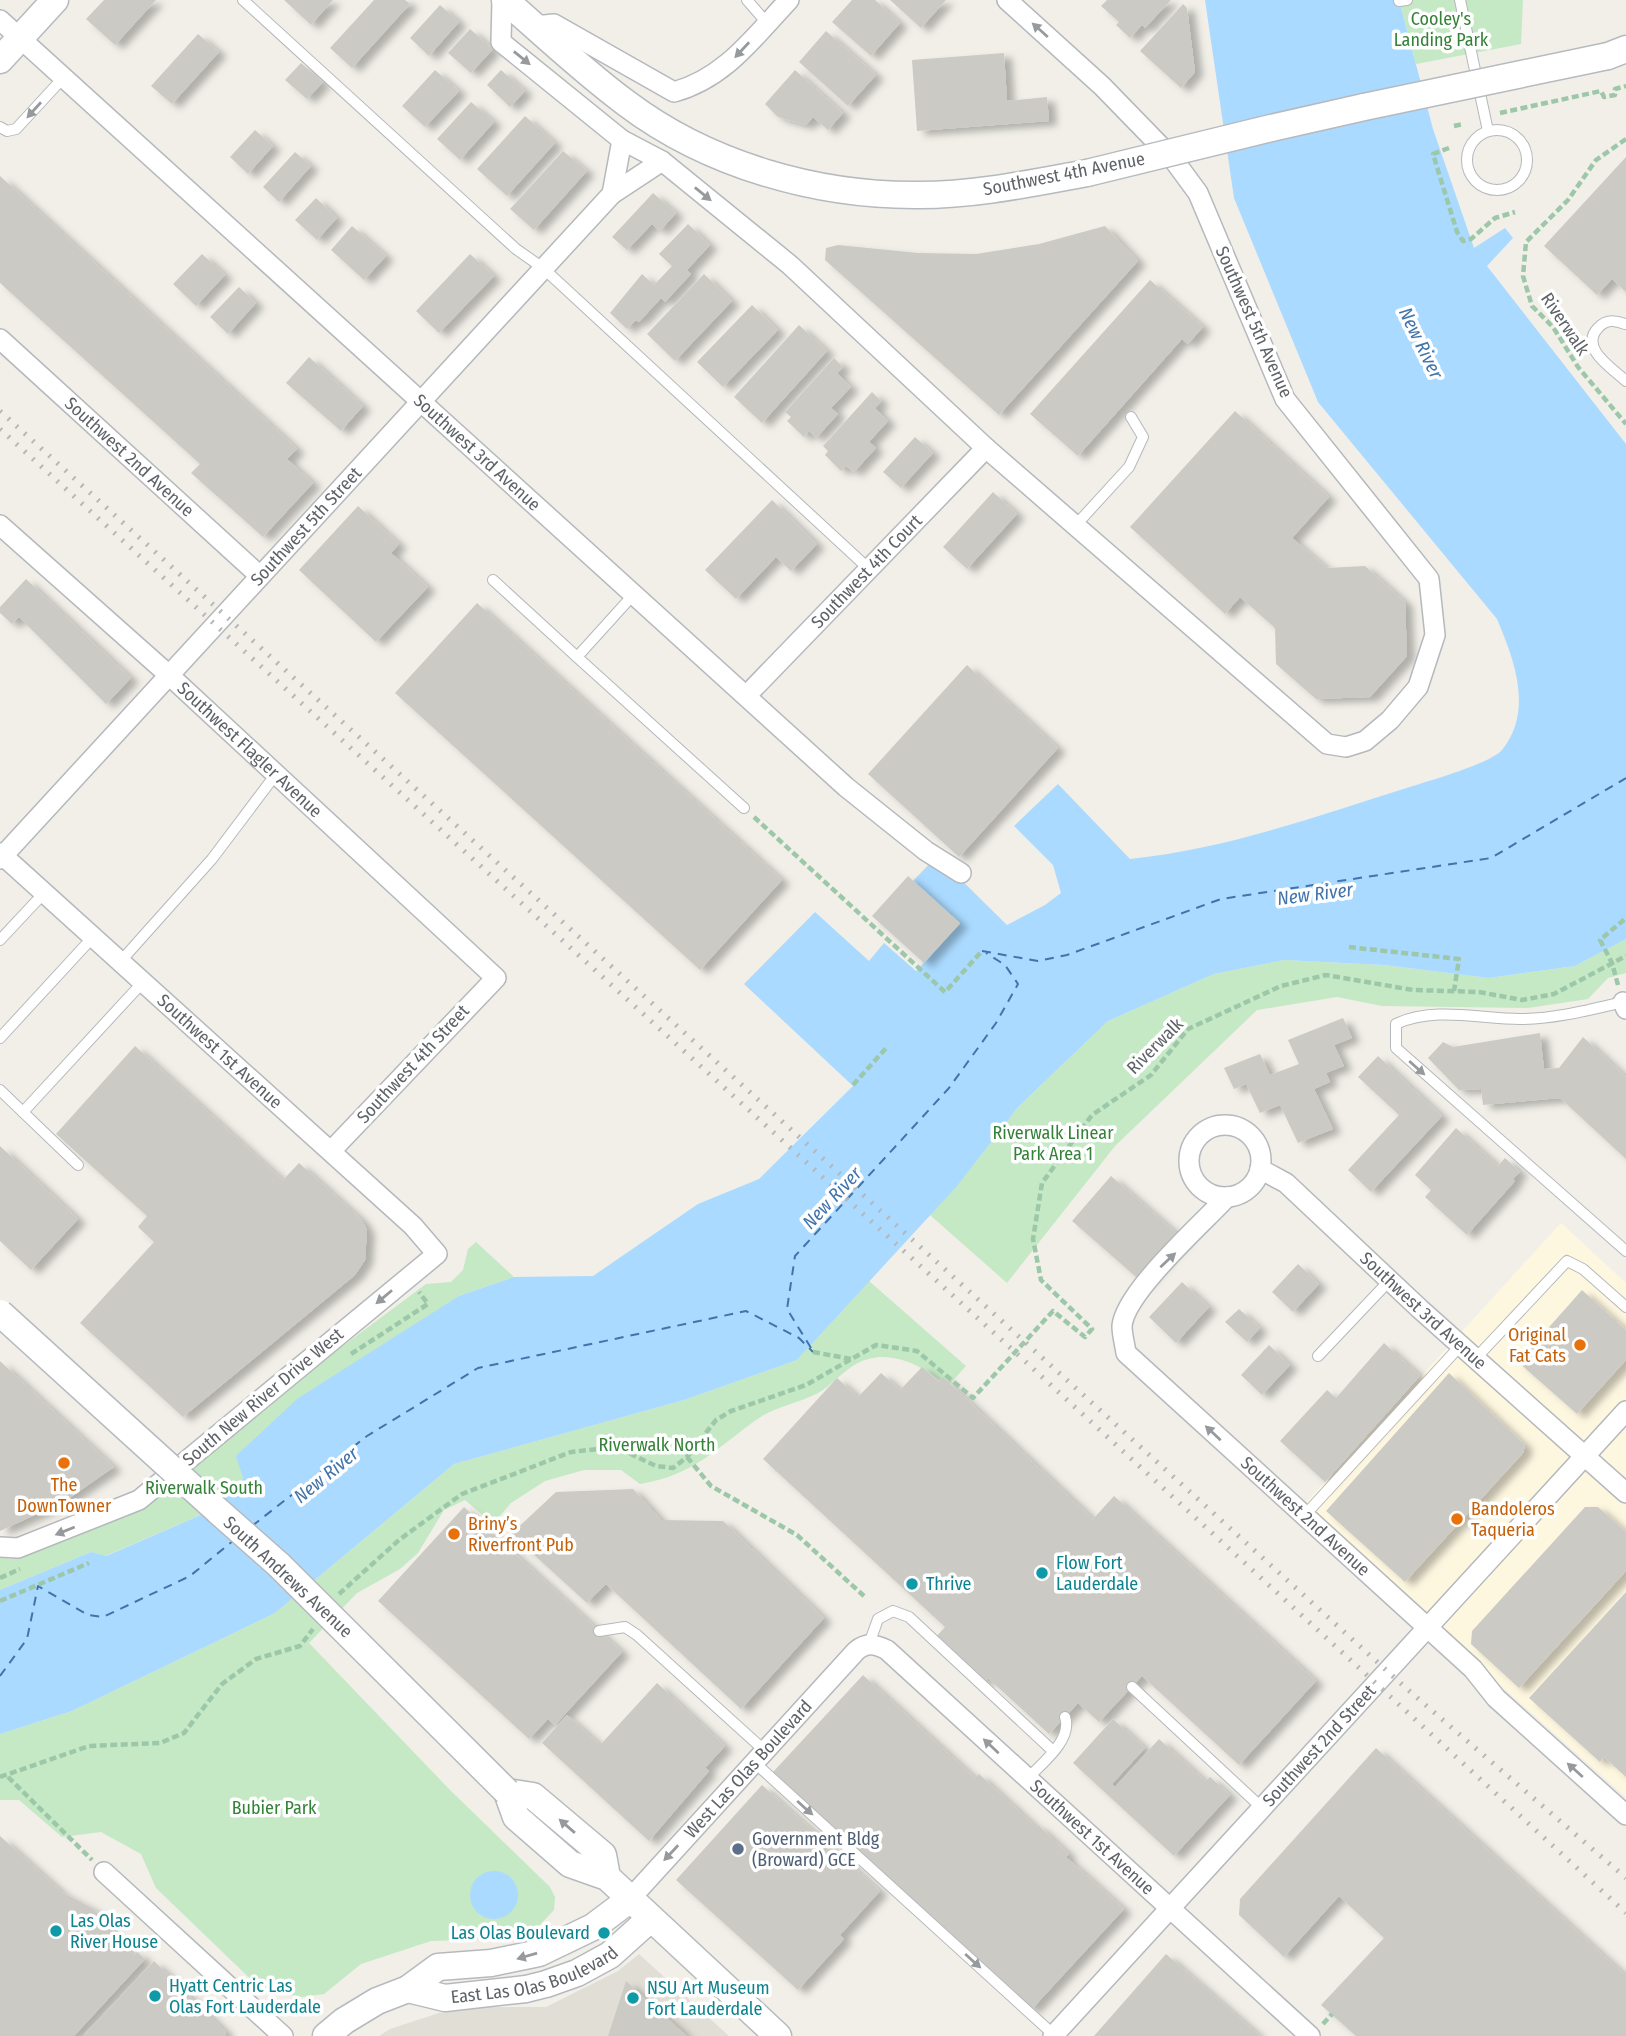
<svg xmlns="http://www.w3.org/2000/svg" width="1626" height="2036" font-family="'Fira Sans Condensed',sans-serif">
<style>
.commercial{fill:#fef7e0}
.education{fill:#e1ded6}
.green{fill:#c5e8c5}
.water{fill:#aadaff}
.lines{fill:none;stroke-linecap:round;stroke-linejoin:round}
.ferry{stroke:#4174aa;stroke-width:2;stroke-dasharray:9 7;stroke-linecap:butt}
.building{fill:#cccac5;filter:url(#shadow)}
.lane-casing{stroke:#b5b8bc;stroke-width:12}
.street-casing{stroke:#b5b8bc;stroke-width:22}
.secondary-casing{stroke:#b6babf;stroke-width:29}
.path{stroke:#9cc7a9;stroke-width:4.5;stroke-dasharray:7 3.5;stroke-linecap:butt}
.lane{stroke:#fff;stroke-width:10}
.street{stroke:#fff;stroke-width:19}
.secondary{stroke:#fff;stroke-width:26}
.rail{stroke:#b6b7b8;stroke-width:5;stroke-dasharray:2 9;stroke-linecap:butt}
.secondary-bridge-casing{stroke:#b6babf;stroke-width:29;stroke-linecap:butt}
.secondary-bridge{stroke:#fff;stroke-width:26}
.oneway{fill:#979a9d}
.food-dot{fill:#e8710a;stroke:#fff;stroke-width:2.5}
.culture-dot{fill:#0f9aa8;stroke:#fff;stroke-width:2.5}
.service-dot{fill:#5c6f8a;stroke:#fff;stroke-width:2.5}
.labels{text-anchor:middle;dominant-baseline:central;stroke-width:7;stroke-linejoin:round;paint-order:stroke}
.park-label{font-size:18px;fill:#348238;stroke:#fff}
.street-label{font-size:18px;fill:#5f6368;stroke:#fff}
.food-label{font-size:18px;fill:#c56008;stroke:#fff;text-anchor:start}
.culture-label{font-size:18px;fill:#0d838f;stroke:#fff;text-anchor:start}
.service-label{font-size:18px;fill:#4e5e75;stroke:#fff;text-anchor:start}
.water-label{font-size:19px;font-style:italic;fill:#4174aa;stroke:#fff}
</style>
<defs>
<filter id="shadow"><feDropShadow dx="8" dy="4.5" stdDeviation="3.5" flood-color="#0004"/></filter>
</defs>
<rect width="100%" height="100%" fill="#f1efe8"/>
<!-- commercial -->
<polygon class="commercial" points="1561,1223 1626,1283 1626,1797 1301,1508"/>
<!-- education -->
<polygon class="education" points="639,1954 729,2036 379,2036 390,2029 439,2013 485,2007 546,2007 618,1971"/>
<!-- green -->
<g class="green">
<polygon points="1399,0 1523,0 1521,44 1416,64"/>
<polygon points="1626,939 1626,973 1608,978 1588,999 1528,1008 1382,1006 1337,997 1257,1010 1115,1146 1007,1283 930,1215 1018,1107 1108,1021 1214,974 1284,960 1384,965 1489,978 1575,966"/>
<polygon points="476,1242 514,1277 459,1296 243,1478 217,1508 105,1556 91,1552 0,1590 0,1557 11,1559 155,1498 312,1369 426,1284 451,1282 463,1270 468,1249"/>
<path d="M869 1281 966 1366 948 1386C922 1366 889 1346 856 1364 842 1372 831 1386 818 1393 799 1403 777 1406 759 1418 716 1448 695 1475 640 1484L621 1470H584L545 1481 511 1503 493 1524 465 1500 444 1510 418 1553 400 1569 357 1593 309 1643 450 1790 550 1887 555 1897 554 1910 535 1930 490 1939 431 1941 361 1964 324 1994 302 1997 262 1990 156 1888 141 1854 101 1832 62 1837 19 1800H0V1734L72 1711 275 1613 454 1464 684 1400 797 1360Z"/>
</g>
<!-- water -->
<g class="water">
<path d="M1205 0H1399L1433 129 1474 248 1505 228 1513 238 1487 266 1626 444V939L1575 966 1489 978 1384 965 1284 960 1214 974 1108 1021 1018 1107 957 1186 797 1360 684 1400 454 1464 275 1613 72 1711 0 1734V1590L91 1552 106 1556 217 1508 243 1478 236 1456 297 1399 459 1296 514 1277 593 1276 698 1204 759 1179 853 1086 744 984 815 912 869 961 884 943 916 971 960 924 913 881 937 856 1007 925 1045 905 1061 893 1053 865 1014 826 1058 784 1130 859C1228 849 1320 815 1413 786 1432 780 1491 763 1502 750 1534 711 1514 659 1497 619L1318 402 1234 198Z"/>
<circle cx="494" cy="1895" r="24"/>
</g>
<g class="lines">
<!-- ferry -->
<g class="ferry">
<polyline points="982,951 1038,961 1067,955 1221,899 1491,858 1626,778"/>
<polyline points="811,1348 787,1309 795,1256 949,1088 996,1023 1018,984 1005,965 986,953"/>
<polyline points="252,1526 367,1436 478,1368 746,1311 799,1338 813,1352"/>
<polyline points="0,1676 27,1639 38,1586 88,1615 103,1617 190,1576 234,1540"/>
</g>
</g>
<!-- building -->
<g class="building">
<polygon points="104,0 156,0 115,45 86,19"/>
<polygon points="284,0 333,0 311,25"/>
<polygon points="374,0 405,0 410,4 352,68 330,48"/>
<polygon points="852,0 875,0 900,23 871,56 832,22"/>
<polygon points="890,0 946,0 921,28"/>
<polygon points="1107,0 1171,0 1145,28 1142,25 1130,38 1116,25 1119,22 1101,6"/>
<polygon points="1183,4 1187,8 1195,72 1181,88 1140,51"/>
<polygon points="440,5 459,22 429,56 410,38"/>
<polygon points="470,29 493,49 471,73 448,53"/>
<polygon points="826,31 876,75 848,106 799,62"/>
<polygon points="198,34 219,52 172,104 151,86"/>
<polygon points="1004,53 1007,101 1047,97 1049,121 917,131 912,60"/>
<polygon points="301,63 323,82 307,99 285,80"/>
<polygon points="435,70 459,91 425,127 402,106"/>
<polygon points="501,70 525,91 510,107 487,85"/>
<polygon points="795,70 843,113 828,130 813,117 806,125 778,117 765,104"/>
<polygon points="471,102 494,122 460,160 437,139"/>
<polygon points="525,116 555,143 507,196 477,169"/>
<polygon points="255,130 273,146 248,174 230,157"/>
<polygon points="563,151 587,171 534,230 510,209"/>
<polygon points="295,152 311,166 279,202 263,187"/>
<polygon points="1626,157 1626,292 1612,279 1597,295 1544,246"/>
<polygon points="0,176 297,449 287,459 313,483 263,537 191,473 200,464 0,283"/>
<polygon points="653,193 676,213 660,231 652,224 627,250 612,237"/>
<polygon points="316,198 337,218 317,240 295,220"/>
<polygon points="688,224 710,245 687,270 691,274 665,302 661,298 639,322 636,320 627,329 610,313 642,274 654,285 672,266 659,254"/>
<polygon points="352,226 386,256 364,280 331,250"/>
<polygon points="1105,226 1138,261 999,415 825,260 826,248 838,245 918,253 976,254 1039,244"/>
<polygon points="202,254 225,275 196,306 173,284"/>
<polygon points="470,254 494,276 439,333 416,311"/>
<polygon points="704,274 732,301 675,361 647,334"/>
<polygon points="1150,280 1203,327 1188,344 1182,339 1078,456 1030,414"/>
<polygon points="239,287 256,303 228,334 210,317"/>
<polygon points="752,305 778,330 723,387 697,362"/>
<polygon points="799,325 827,351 762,423 734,397"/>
<polygon points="309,357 363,406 341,431 286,383"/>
<polygon points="834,358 843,367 837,373 851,387 831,408 838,414 816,438 809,431 804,437 787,421 791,417 785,412"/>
<polygon points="872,392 881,401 875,408 888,421 869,442 876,448 854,472 846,466 841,471 825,455 828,451 823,446"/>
<polygon points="1235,411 1329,497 1292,538 1327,568 1365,566 1405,602 1407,656 1370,697 1316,699 1276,664 1275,628 1240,597 1225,614 1130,527"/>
<polygon points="915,437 933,453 901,488 883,472"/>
<polygon points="993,492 1017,514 967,569 943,547"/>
<polygon points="772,500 817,544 791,571 776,557 736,599 705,570"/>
<polygon points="358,506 399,544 391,553 428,587 376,642 299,570"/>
<polygon points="26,579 131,678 106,704 19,617 12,624 0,613 0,607"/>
<polygon points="477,603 782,880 700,970 395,693"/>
<polygon points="967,665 1058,748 959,857 868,774"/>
<polygon points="908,876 960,923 924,963 872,916"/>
<polygon points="1343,1018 1352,1038 1334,1045 1344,1066 1326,1073 1330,1082 1314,1089 1333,1129 1298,1143 1280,1105 1260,1113 1246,1084 1234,1089 1224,1068 1260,1054 1270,1075 1299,1064 1288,1040"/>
<polygon points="1540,1033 1544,1069 1559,1068 1583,1037 1626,1077 1626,1159 1560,1098 1483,1105 1481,1089 1459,1090 1428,1058 1443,1042 1453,1047"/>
<polygon points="135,1046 283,1180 299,1163 361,1219 367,1230 365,1260 355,1275 183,1417 80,1323 154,1242 138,1227 147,1216 56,1134"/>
<polygon points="1378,1056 1442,1116 1371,1192 1348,1170 1399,1115 1358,1077"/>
<polygon points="1456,1128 1498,1166 1505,1158 1520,1172 1513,1179 1515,1181 1467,1235 1425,1197 1431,1190 1415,1175"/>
<polygon points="0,1146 78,1219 31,1270 0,1241"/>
<polygon points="1111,1176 1182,1238 1143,1283 1072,1221"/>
<polygon points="1298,1264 1319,1284 1293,1312 1272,1292"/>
<polygon points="1182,1282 1209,1307 1176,1343 1149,1317"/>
<polygon points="1582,1290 1626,1330 1626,1360 1577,1414 1518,1362"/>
<polygon points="1239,1309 1260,1328 1247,1342 1225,1322"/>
<polygon points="1384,1343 1420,1376 1325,1482 1280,1441 1327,1390 1336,1398"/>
<polygon points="1269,1345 1290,1365 1262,1395 1241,1375"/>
<polygon points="0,1361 114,1467 65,1501 0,1531"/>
<polygon points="922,1367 939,1382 943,1377 1093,1519 1114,1496 1316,1681 1239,1765 1142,1676 1099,1722 1078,1703 1049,1734 988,1678 983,1682 935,1638 945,1627 763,1459 837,1378 858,1397 881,1373 900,1390"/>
<polygon points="1449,1373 1525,1445 1523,1453 1405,1582 1326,1511"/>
<polygon points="633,1489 661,1520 723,1521 824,1618 741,1709 606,1584 587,1603 511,1534 556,1492"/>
<polygon points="464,1507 622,1652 555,1725 548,1719 529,1739 378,1601"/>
<polygon points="1585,1507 1598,1507 1626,1532 1626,1571 1519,1688 1471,1644 1472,1631"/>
<polygon points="1626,1592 1626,1777 1604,1757 1600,1762 1529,1698"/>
<polygon points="863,1675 975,1778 979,1774 1036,1827 1038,1825 1069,1854 1066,1857 1124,1909 1031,2010 773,1772"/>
<polygon points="657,1683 725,1746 705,1768 709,1771 649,1841 542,1743 567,1715 600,1745"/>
<polygon points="1113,1719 1145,1748 1112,1784 1115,1787 1159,1739 1205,1781 1210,1777 1230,1795 1174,1856 1073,1763"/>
<polygon points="1376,1748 1626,1976 1626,2036 1356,2036 1321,2005 1384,1938 1339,1896 1284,1957 1239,1915 1240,1899"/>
<polygon points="762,1785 880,1891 840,1935 844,1939 798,1990 676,1880"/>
<polygon points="0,1836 62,1892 92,1908 107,1922 117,1940 134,1955 137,1952 145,1959 74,2036 0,2036"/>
<polygon points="1166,1954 1260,2036 1094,2036"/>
<polygon points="154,1961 225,2031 226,2036 83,2036"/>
<polygon points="626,1981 687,2036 608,2036"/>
</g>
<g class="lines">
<!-- lane casing -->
<g class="lane-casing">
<g id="lane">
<polyline points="243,0 516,249 543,268 869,569"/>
<polyline points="747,0 767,23"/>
<polyline points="1460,0 1488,131"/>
<polyline points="1399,1 1407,0"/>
<polyline points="0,127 7,131 16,129 63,78"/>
<circle cx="1497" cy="160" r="30"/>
<path d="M1625 324C1615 320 1606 319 1598 328 1579 348 1612 368 1626 381"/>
<polyline points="1075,526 1129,467 1143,437 1131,417"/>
<polyline points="493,580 577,657"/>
<polyline points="634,594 577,657 744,808"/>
<polyline points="0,940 44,893"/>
<polyline points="120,962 212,859 276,774"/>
<path d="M1623 1002C1589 1010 1555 1019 1520 1019 1480 1019 1434 1006 1396 1024V1048L1626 1251"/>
<polyline points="0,1038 93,937"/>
<polyline points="0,1090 78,1165"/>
<polyline points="23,1112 143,982"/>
<polyline points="1318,1356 1390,1280"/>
<polyline points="1476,1358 1567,1261 1583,1269 1626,1307"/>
<polyline points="1304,1516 1461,1345"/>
<polyline points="599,1631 625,1627 637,1635 765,1751"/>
<polyline points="869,1644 878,1619 893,1611 909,1617 1053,1751"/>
<polyline points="1132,1687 1261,1807"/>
<polyline points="754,1762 1054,2035"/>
<path d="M1027 1779C1041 1764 1073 1740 1065 1717"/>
</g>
</g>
<!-- street casing -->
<g class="street-casing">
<g id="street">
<polyline points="502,0 501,42 622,140 662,161 790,265 986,448 1327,744 1346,747 1365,741 1390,720 1418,687 1435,635 1429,579 1285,399 1198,193 1173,159 1102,86 1007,0"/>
<path id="s1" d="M0 20 846 787 926 851 961 873"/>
<path d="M535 26 554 24 674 92C725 78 754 37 789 0"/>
<polyline points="612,194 622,140"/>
<path id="s2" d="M0 339 260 576"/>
<path id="s3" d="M0 525 170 676 496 978 331 1151"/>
<path id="s4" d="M747 695 986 448"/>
<path id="s5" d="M0 853 413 1226 437 1254 139 1500 18 1548 0 1547"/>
<path id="s6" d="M0 859 612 194 662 161"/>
<polyline points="1623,1002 1626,1009"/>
<circle cx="1225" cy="1161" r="36"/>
<path id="s7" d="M1260 1169 1286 1183 1420 1309 1626 1493"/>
<path id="s8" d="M1227 1197C1201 1225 1125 1292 1122 1326 1122 1335 1125 1345 1126 1353L1473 1669 1496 1698 1626 1815"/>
<polyline points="104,1872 283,2036"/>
<path id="s9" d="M629 1900 856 1651C867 1642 875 1644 887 1650L1310 2036"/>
<path id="s10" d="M1053 2036 1626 1411"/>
</g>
</g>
<!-- secondary casing -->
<g class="secondary-casing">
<g id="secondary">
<path d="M505 0C545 35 583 71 626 103 708 165 817 196 919 195 976 195 1032 183 1087 173"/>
<polyline points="1608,56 1626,49"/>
<polyline points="0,60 55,0"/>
<polyline points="1271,128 1364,107"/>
<polyline points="218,1511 279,1565"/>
<polyline points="607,1877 603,1855 533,1796 507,1792 516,1817 570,1864 607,1877 778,2036"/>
<path id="s11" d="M408 1989 445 1998 526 1989 546 1984 577 1973 610 1955 650 1919"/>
<polyline points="326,2036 344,2021 377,2001 408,1989 438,1967 491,1963 539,1953 593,1927 629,1900"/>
</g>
</g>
<!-- path -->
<g class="path">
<polyline points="1500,113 1601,91 1604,97 1615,95 1615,89 1626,86"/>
<polyline points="1454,126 1463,124"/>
<polyline points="1626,139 1596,160 1568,200 1526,242 1523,276 1532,306 1553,327 1578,367 1626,424"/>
<polyline points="1449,148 1433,154 1457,232 1463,241 1471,239 1495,218 1515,212"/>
<polyline points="754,817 945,992 982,951"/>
<polyline points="1349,947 1459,959 1454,991"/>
<polyline points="1618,985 1612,963 1600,940 1626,918"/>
<polyline points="853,1085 887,1047"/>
<polyline points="813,1352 851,1359"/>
<polyline points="351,1354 428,1304 419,1292"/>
<polyline points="687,1457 711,1486 797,1535 864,1596"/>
<polyline points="0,1578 20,1569"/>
<polyline points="339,1594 399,1540 462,1494 571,1452 616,1447 656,1466 673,1468 687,1457 716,1420 731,1411 806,1385 876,1345 917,1351 973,1398 1053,1311 1085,1337 1092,1329 1041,1280 1033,1239 1042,1183 1092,1115 1151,1075 1188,1029 1281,986 1326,975 1413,990 1479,992 1522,1000 1554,994 1626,956"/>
<polyline points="0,1601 89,1563"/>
<polyline points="0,1777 89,1746 160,1743 184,1733 222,1684 256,1659 300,1646 313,1629"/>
<polyline points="8,1777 92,1860"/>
<polyline points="1323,2024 1332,2014"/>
</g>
<!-- lane -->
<use href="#lane" class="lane"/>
<!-- street -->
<use href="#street" class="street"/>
<!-- secondary -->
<use href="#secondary" class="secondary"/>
<!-- rail -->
<g class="rail">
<polyline points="0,411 1407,1689 1626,1878"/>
<polyline points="0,429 1016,1353 1626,1913"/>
</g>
<!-- secondary-bridge casing -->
<g class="secondary-bridge-casing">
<g id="secondary-bridge">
<polyline points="1364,107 1608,56"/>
<polyline points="1087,173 1271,128"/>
<polyline points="0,1313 218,1511"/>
<polyline points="279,1565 507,1792"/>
</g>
</g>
<!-- secondary-bridge -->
<use href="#secondary-bridge" class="secondary-bridge"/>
</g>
<!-- one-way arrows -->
<defs><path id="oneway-solid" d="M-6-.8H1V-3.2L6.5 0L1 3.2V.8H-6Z" transform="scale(1.75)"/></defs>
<g class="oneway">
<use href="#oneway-solid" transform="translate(1040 30) rotate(-138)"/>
<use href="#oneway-solid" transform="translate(742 50) rotate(133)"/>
<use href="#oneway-solid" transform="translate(522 58) rotate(39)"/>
<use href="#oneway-solid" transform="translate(34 110) rotate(132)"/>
<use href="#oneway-solid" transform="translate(703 194) rotate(39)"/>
<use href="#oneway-solid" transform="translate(1417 1068) rotate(42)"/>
<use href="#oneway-solid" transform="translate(1168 1260) rotate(-43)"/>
<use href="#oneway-solid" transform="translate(384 1297) rotate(140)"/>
<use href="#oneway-solid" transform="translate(1213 1433) rotate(-137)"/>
<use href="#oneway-solid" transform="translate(65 1531) rotate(158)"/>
<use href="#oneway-solid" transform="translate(991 1746) rotate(-137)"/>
<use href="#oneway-solid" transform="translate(1575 1770) rotate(-138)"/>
<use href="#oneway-solid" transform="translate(805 1808) rotate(42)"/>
<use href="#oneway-solid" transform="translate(567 1826) rotate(-139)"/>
<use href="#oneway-solid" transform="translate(671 1853) rotate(133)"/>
<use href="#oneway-solid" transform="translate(527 1956) rotate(164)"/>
<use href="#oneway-solid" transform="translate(973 1961) rotate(42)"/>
</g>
<!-- markers -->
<g class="food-dot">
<circle cx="1580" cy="1345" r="7"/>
<circle cx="64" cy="1463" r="7"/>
<circle cx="1457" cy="1519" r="7"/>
<circle cx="454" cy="1534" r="7"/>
</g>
<g class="culture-dot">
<circle cx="1042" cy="1573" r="7"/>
<circle cx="912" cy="1584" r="7"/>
<circle cx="56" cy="1931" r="7"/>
<circle cx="604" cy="1933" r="7"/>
<circle cx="155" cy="1996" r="7"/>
<circle cx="633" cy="1998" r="7"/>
</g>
<circle class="service-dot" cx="738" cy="1849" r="7"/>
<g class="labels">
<!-- park labels -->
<g class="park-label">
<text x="1441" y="19">Cooley's<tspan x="1441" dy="21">Landing Park</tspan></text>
<text x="1053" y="1133">Riverwalk Linear<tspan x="1053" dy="21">Park Area 1</tspan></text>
<text x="657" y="1445">Riverwalk North</text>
<text x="204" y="1488">Riverwalk South</text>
<text x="274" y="1808">Bubier Park</text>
</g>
<!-- street labels -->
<g class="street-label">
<text transform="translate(1064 174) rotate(-11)">Southwest 4th Avenue</text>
<text transform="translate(1254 322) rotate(66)">Southwest 5th Avenue</text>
<text transform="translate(1565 324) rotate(56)">Riverwalk</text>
<text stroke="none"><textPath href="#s1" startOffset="644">Southwest 3rd Avenue</textPath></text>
<text stroke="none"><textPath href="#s2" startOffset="175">Southwest 2nd Avenue</textPath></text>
<text stroke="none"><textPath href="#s6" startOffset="452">Southwest 5th Street</textPath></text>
<text stroke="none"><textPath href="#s4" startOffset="172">Southwest 4th Court</textPath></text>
<text stroke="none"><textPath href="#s3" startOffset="336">Southwest Flagler Avenue</textPath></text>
<text transform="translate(1155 1046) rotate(-45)">Riverwalk</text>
<text stroke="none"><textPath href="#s5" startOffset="296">Southwest 1st Avenue</textPath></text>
<text transform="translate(413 1064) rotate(-47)">Southwest 4th Street</text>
<text stroke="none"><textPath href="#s7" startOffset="217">Southwest 3rd Avenue</textPath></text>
<text transform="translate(263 1397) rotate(-40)">South New River Drive West</text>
<text stroke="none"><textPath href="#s8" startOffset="438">Southwest 2nd Avenue</textPath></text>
<text transform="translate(288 1577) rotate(43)">South Andrews Avenue</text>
<text stroke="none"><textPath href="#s10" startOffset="394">Southwest 2nd Street</textPath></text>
<text stroke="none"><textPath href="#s9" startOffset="177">West Las Olas Boulevard</textPath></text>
<text stroke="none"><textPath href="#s9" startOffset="648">Southwest 1st Avenue</textPath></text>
<text stroke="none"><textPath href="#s11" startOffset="131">East Las Olas Boulevard</textPath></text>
</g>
<!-- food labels -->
<g class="food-label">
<text x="1566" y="1335" text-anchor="end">Original<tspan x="1566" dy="21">Fat Cats</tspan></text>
<text x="64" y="1485" text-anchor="middle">The<tspan x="64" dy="21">DownTowner</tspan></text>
<text x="1471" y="1509">Bandoleros<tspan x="1471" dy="21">Taqueria</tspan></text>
<text x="468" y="1524">Briny’s<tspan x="468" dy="21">Riverfront Pub</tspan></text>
</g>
<!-- culture labels -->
<g class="culture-label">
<text x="1056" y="1563">Flow Fort<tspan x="1056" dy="21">Lauderdale</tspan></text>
<text x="926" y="1584">Thrive</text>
<text x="70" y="1921">Las Olas<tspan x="70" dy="21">River House</tspan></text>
<text x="590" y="1933" text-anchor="end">Las Olas Boulevard</text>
<text x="169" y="1986">Hyatt Centric Las<tspan x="169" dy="21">Olas Fort Lauderdale</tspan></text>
<text x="647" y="1988">NSU Art Museum<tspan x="647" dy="21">Fort Lauderdale</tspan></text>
</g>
<!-- service labels -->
<g class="service-label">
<text x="752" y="1839">Government Bldg<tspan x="752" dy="21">(Broward) GCE</tspan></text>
</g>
<!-- water labels -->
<g class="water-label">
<text transform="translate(1421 343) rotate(64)">New River</text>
<text transform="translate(1315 894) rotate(-7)">New River</text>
<text transform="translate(832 1198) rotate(-47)">New River</text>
<text transform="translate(326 1475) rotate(-39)">New River</text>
</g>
</g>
</svg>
